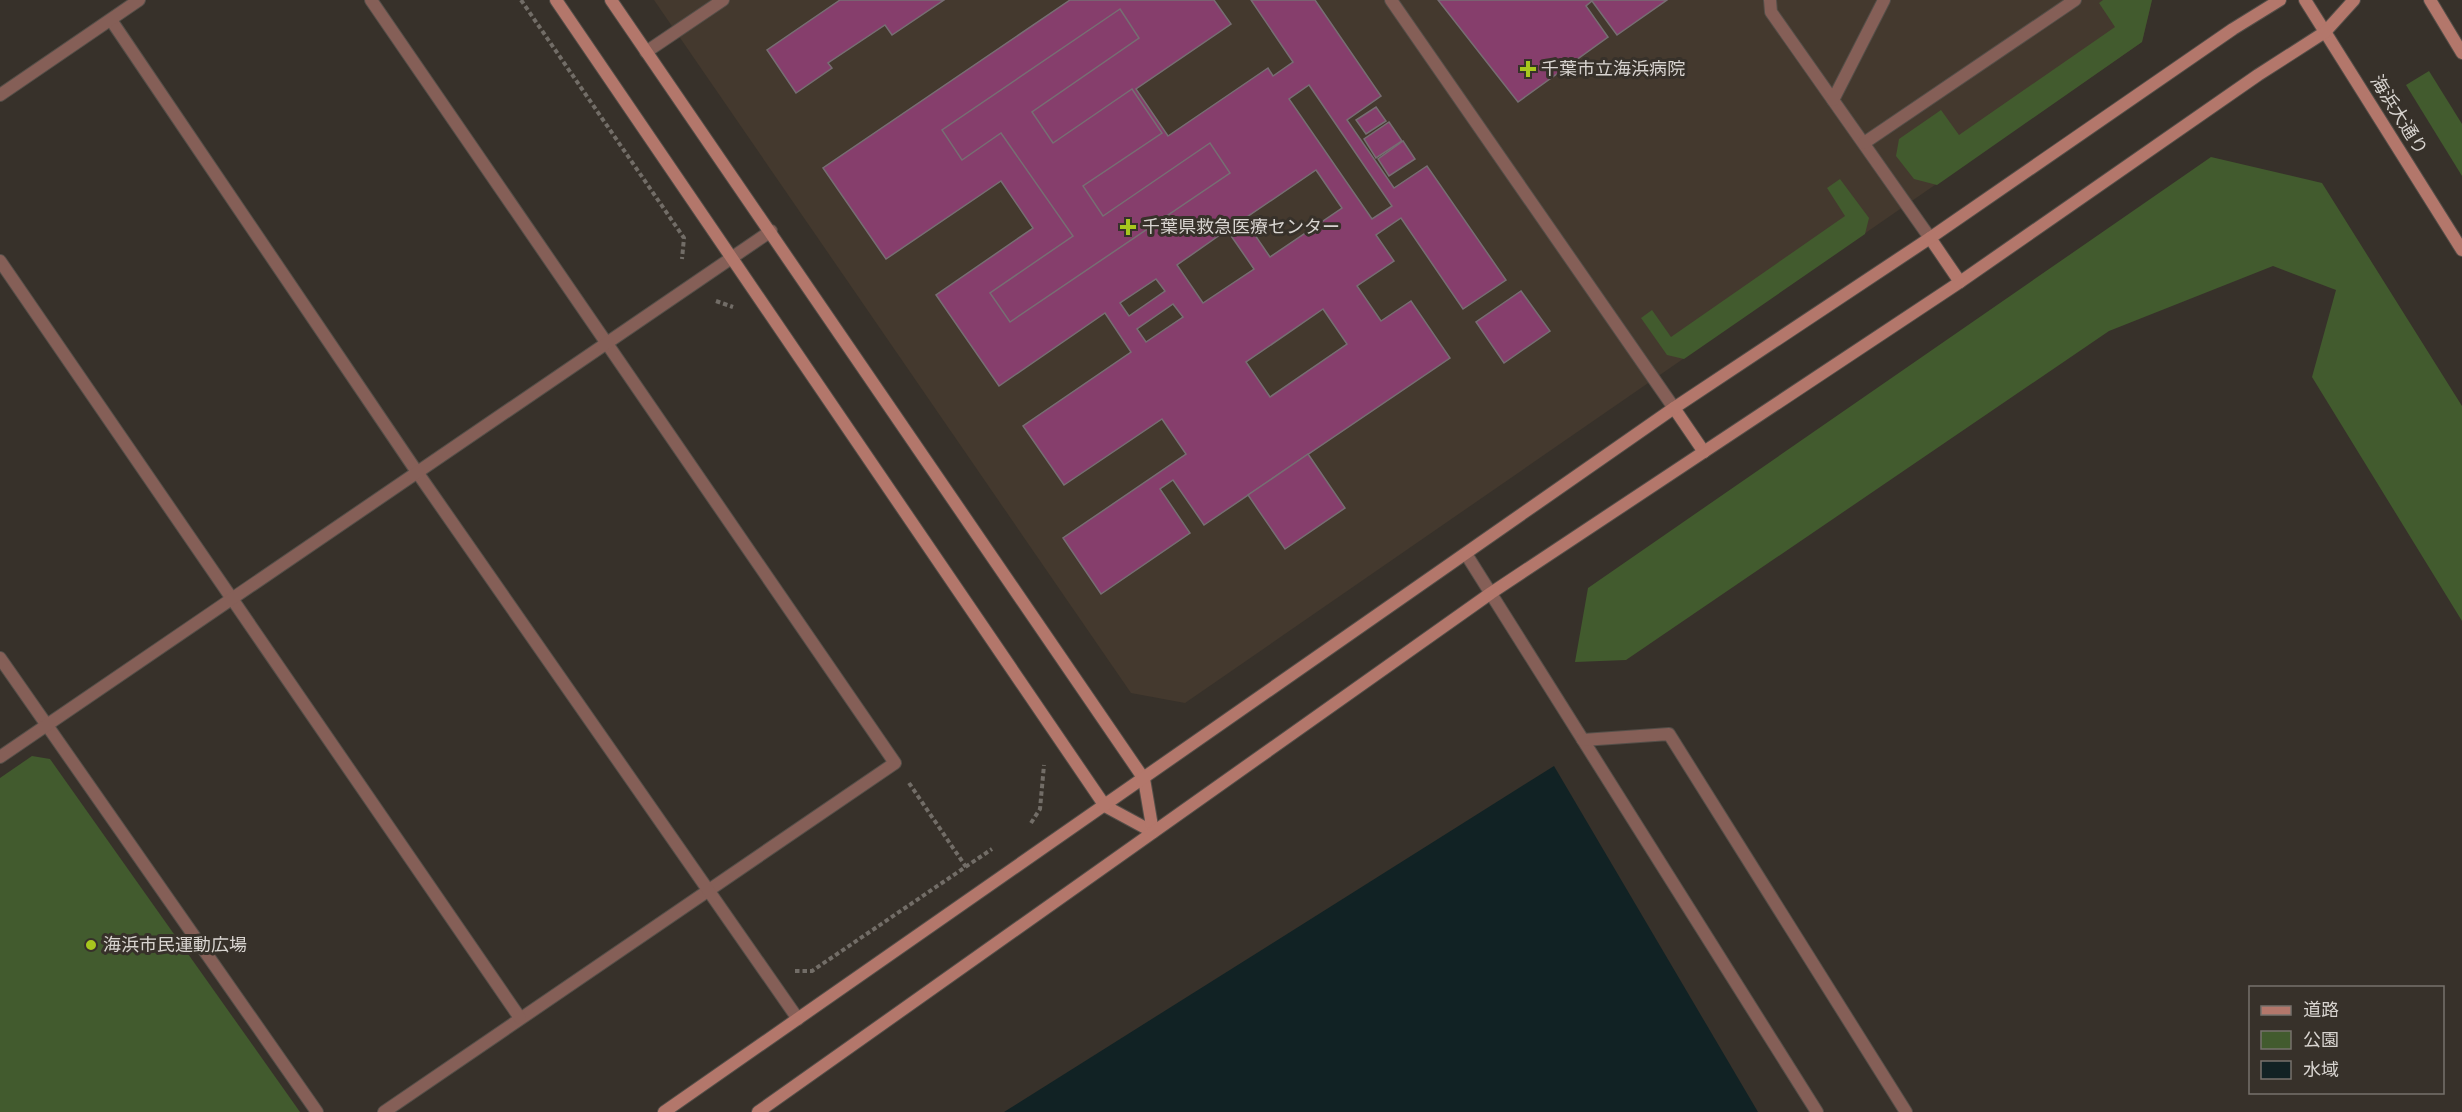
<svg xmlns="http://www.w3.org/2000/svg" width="2462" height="1112" font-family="Jost,'Noto Sans JP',sans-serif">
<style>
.built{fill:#44392e}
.green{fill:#425b2e}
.water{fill:#112224}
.building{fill:#863e6c;stroke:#776e73;stroke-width:1.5;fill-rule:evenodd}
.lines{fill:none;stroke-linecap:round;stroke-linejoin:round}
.lane-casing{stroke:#544e48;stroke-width:14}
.street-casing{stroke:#544e48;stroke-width:14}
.secondary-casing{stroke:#544e48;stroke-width:14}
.path{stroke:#726d67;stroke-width:4;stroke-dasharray:4.5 3;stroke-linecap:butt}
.lane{stroke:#855f57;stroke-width:12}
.street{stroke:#855f57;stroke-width:12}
.secondary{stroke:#b3776b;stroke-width:12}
.poi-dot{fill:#a7c71e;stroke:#37312a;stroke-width:2}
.labels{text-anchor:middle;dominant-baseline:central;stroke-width:6;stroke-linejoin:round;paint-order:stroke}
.poi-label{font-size:18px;fill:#d8d4d0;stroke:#37312a;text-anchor:start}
.street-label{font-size:18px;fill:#d8d4d0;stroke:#37312a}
</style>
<rect width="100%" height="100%" fill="#37312a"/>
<!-- built -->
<polygon class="built" points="654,0 2152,0 2142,42 1185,703 1131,693"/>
<!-- green -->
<g class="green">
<polygon points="2103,0 2152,0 2142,42 1937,185 1914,179 1896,156 1899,139 1941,110 1959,135 2115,27 2099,3"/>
<polygon points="2429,71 2462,124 2462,176 2406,85"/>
<polygon points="2211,157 2322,183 2462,406 2462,621 2312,377 2336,290 2273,266 2109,331 1626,660 1575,662 1588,588"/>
<polygon points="1840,179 1869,218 1865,234 1684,359 1667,355 1641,318 1652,310 1671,337 1845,216 1827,188"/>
<polygon points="32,756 50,759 300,1112 0,1112 0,778"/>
</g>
<!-- water -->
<polygon class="water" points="1554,766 1758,1112 1004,1112"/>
<!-- building -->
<g class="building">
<polygon points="840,0 944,0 892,35 885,25 828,63 832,68 796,93 767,50"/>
<path d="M1070 0H1214L1231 24 1136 89 1168 136 1268 68 1273 76 1293 62 1251 0H1315L1381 96 1347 120 1394 188 1427 166 1506 280 1463 309 1401 218 1376 235 1394 261 1357 286 1381 321 1411 301 1450 358 1204 525 1173 480 1160 489 1190 533 1101 594 1063 538 1186 454 1162 419 1064 485 1023 426 1131 352 1105 313 999 386 936 295 1033 228 1001 181 886 259 823 168ZM1309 85 1392 206 1372 219 1289 99ZM1316 170 1342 208 1270 257 1244 219ZM1227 230 1254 269 1203 303 1177 265ZM1156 279 1165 291 1129 316 1120 303ZM1173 304 1183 317 1146 342 1137 329ZM1323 309 1347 344 1270 397 1246 362Z"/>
<polygon points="1438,0 1667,0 1617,35 1592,1 1586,6 1608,37 1518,102"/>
<polygon points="1120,9 1139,38 1032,112 1053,143 1132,89 1162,133 1083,186 1103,216 1210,143 1230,173 1010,322 990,293 1073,236 1001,133 962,160 942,130"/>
<polygon points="1376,107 1386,121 1366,134 1356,120"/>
<polygon points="1389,122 1402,141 1376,158 1364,139"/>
<polygon points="1403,141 1415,159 1389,176 1378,159"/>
<polygon points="1521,291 1550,331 1504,363 1476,322"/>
<polygon points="1308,454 1345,508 1285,549 1248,495"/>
</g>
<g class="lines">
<!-- lane casing -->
<g class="lane-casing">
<g id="lane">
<polyline points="1391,0 1674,408"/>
<polyline points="1770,0 1771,12 1930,238"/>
<polyline points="646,52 723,0"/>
<polyline points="1833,100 1884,0"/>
<polyline points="1864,143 2075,0"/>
<polyline points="1466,554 1817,1112"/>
<polyline points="1583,740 1669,734 1906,1112"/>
</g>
</g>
<!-- street casing -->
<g class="street-casing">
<g id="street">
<polyline points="371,0 895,763 384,1112"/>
<polyline points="111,20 417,472 798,1019"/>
<polyline points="0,95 139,0"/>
<polyline points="0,261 520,1018"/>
<polyline points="0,658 317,1112"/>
<polyline points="0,757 771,231"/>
</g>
</g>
<!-- secondary casing -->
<g class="secondary-casing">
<g id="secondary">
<polyline points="556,0 1105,806 1153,832"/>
<polyline points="611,0 1144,779 1153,832"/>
<polyline points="2305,0 2462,250"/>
<polyline points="2430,0 2462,53"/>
<polyline points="1930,238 1960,282"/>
<polyline points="1674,408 1704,452"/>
<polyline points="664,1112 1674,408 1930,238 2233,29 2280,0"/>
<polyline points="758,1112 1491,593 1960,282 2258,75 2325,32 2354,0"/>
</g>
</g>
<!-- path -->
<g class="path">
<polyline points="521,0 684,238 682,259"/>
<polyline points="716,301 733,307"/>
<polyline points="909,783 966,867"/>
<polyline points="1031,823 1040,809 1044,765"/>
<polyline points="795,971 812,971 992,849"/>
</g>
<!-- lane -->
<use href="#lane" class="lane"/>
<!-- street -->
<use href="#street" class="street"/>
<!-- secondary -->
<use href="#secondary" class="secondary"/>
</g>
<!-- markers -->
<g class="poi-dot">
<path d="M1525 60h6v6h6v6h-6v6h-6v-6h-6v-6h6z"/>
<path d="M1125 218h6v6h6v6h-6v6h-6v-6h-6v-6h6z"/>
<circle cx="91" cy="945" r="6"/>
</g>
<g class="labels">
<!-- poi labels -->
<g class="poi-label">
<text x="1541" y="69">千葉市立海浜病院</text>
<text x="1142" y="227">千葉県救急医療センター</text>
<text x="103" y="945">海浜市民運動広場</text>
</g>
<!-- street labels -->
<g class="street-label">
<text transform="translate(2399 115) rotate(58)">海浜大通り</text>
</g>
</g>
<!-- legend -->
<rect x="2249" y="986" width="195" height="108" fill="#37312a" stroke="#77726c" stroke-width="1.5"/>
<rect x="2261" y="1006" width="30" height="9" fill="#b3776b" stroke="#77726c" stroke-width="1.5"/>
<text x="2303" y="1016" font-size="18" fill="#d8d4d0">道路</text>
<rect x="2261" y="1031" width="30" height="18" fill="#425b2e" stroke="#77726c" stroke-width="1.5"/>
<text x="2303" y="1046" font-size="18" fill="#d8d4d0">公園</text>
<rect x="2261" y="1061" width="30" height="18" fill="#112224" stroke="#77726c" stroke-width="1.5"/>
<text x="2303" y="1076" font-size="18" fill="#d8d4d0">水域</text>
</svg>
